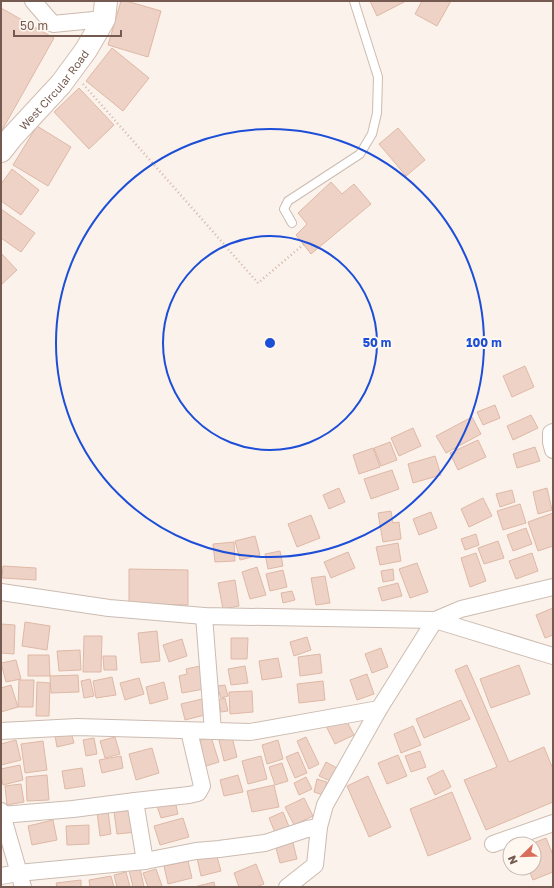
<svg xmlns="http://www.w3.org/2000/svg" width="554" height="888" font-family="'Golos Text',sans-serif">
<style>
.building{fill:#eed2c5;stroke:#dfb8a6}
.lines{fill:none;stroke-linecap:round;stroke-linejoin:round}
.lane-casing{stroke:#ccbbb1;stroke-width:10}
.street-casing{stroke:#ccbbb1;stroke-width:18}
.secondary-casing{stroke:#d1bdb2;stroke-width:24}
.path{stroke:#d3b5a7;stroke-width:2.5;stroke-dasharray:1 3;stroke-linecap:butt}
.lane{stroke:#fff;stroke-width:8}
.street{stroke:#fff;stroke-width:16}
.secondary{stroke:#fff;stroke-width:22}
.ring{fill:none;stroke:#1d4ed8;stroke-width:2}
.labels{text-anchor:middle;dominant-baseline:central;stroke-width:4;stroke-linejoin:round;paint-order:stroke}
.street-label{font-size:11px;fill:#745a50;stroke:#fef8f1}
.centre{fill:#1d4ed8;stroke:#fef8f1;stroke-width:2}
.ring-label{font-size:12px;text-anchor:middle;font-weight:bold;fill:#1d4ed8;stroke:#fef8f1;stroke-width:4;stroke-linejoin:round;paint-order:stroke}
</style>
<rect width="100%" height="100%" fill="#fbf3eb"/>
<!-- building -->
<g class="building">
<polygon points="121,1 126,1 161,11 148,57 108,45"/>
<polygon points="370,1 406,1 377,16"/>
<polygon points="422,1 451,1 437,26 415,14"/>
<polygon points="1,8 54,38 1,132"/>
<polygon points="112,48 149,78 123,111 86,81"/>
<polygon points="79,88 114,125 89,149 54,112"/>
<polygon points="37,126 71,147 48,186 13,165"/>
<polygon points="398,128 425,160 406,176 379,144"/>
<polygon points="12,169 39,190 21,215 1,201 1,184"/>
<polygon points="331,182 342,194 354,184 371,204 311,254 296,235 307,224 298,213"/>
<polygon points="1,209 35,233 21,252 1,238"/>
<polygon points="1,253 17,270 1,285"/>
<polygon points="525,366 534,387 512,397 503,376"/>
<polygon points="495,405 500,418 483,425 477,412"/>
<polygon points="531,415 538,428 513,440 507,426"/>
<polygon points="472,417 481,434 446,453 436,436"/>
<polygon points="413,428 421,446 399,456 391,438"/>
<polygon points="478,440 486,457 458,470 450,453"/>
<polygon points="390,442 397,460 381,466 374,448"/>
<polygon points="535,447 540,461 517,468 513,454"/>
<polygon points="373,448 380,467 359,474 353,455"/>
<polygon points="435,456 441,475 413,483 408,464"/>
<polygon points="392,470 399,489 371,499 364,479"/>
<polygon points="339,488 345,502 329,509 323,495"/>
<polygon points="547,488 552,510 538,514 533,492"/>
<polygon points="512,490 515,502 500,507 496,494"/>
<polygon points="483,498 492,516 469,527 461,509"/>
<polygon points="520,504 526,523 503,530 497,511"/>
<polygon points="391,511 393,523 399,522 401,539 383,542 378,513"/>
<polygon points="431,512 437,528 419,535 413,519"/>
<polygon points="553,513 553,546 538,551 528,522"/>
<polygon points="311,515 320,538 297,547 288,524"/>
<polygon points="526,528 532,544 513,551 507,535"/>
<polygon points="476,534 479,545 465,550 461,539"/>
<polygon points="255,536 260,555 240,560 235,541"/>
<polygon points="498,541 504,558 484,564 478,548"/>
<polygon points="234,542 235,561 215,562 213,544"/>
<polygon points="398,543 401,561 380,565 376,547"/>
<polygon points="280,551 283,566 268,569 265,554"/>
<polygon points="348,552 355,568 331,578 324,562"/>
<polygon points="476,553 486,581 470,587 461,558"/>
<polygon points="532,553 538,571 516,579 509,561"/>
<polygon points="417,563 428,592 410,598 399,569"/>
<polygon points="3,566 36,568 36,580 2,578"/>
<polygon points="257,567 266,595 250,599 242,572"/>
<polygon points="129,569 188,570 188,605 129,604"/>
<polygon points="393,569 394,580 383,582 381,571"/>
<polygon points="283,570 287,587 270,591 266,574"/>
<polygon points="325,576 330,603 316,605 311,578"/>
<polygon points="235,580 239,606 223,609 218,583"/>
<polygon points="398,583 402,596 382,601 378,588"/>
<polygon points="292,591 295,600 283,603 281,593"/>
<polygon points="553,608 553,635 545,638 536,615"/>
<polygon points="25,622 50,626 47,650 22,646"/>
<polygon points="1,624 15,625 14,654 1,653"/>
<polygon points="157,631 160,661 141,663 138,633"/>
<polygon points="84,636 102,636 101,672 83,672"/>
<polygon points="307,637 311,650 294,656 290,642"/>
<polygon points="231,638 248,638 247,659 231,659"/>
<polygon points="182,639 187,656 169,662 163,645"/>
<polygon points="381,648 388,667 372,673 365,654"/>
<polygon points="80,650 81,670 59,671 57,651"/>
<polygon points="320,654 322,673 300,676 298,657"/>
<polygon points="28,655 49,655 50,676 28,676"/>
<polygon points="103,656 116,656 117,670 104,670"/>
<polygon points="278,658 282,677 262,680 259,661"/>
<polygon points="16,660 21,679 6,682 1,663"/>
<polygon points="467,665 509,762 544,747 553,769 553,802 486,830 464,780 497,767 455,670"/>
<polygon points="519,665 530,694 491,708 480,679"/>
<polygon points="200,666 204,689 182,693 179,676 187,674 186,669"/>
<polygon points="245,666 248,683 231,685 228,669"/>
<polygon points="367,674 374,694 357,700 350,680"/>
<polygon points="78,675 79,692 51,693 50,676"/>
<polygon points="112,677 116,695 96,698 93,681"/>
<polygon points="139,678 144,694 125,700 120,683"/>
<polygon points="90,679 94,696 84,698 81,681"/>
<polygon points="19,680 34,680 33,707 18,707"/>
<polygon points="323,681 325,700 299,703 297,684"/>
<polygon points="37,682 50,683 49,716 36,716"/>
<polygon points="164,682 168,699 150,704 146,687"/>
<polygon points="11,685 18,707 1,712 1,688"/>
<polygon points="225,685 228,696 221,698 217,686"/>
<polygon points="252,691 253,712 230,714 229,692"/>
<polygon points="225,698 228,711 221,712 218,700"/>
<polygon points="202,699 205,715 185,720 181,704"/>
<polygon points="461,700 470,719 424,738 416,719"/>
<polygon points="344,716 354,735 335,744 326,726"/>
<polygon points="413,726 421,745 401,753 394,734"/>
<polygon points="71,732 74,743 57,747 55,736"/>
<polygon points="115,737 120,754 105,758 100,741"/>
<polygon points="211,737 219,762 203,767 195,742"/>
<polygon points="232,737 237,757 224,761 219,740"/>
<polygon points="306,737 319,764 309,769 297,741"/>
<polygon points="94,738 97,754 86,756 83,740"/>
<polygon points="16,740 21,760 1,765 1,744"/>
<polygon points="278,740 283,759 267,764 262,745"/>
<polygon points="43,741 47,770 25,773 21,744"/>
<polygon points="152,748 159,773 136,780 129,754"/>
<polygon points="420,751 426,767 411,772 405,756"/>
<polygon points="298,752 307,773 295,778 286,757"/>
<polygon points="398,755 407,776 387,784 378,763"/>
<polygon points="121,756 123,768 102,773 99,760"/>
<polygon points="261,756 267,779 248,784 242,761"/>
<polygon points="326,762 337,768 330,781 319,776"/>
<polygon points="282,763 288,781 275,785 269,767"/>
<polygon points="20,765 23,780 3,785 1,776 1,769"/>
<polygon points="82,768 85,786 65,789 62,771"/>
<polygon points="443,770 451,787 435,795 427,778"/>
<polygon points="47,775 49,800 27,801 26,777"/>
<polygon points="238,775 243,792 224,796 220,780"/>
<polygon points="368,776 391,827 369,837 347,786"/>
<polygon points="306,777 312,789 299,795 294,783"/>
<polygon points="317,779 327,782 323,795 314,792"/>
<polygon points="21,784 24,802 7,805 5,786"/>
<polygon points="274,785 279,807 252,812 247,791"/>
<polygon points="452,792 471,839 428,856 410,809"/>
<polygon points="304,798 313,816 294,825 285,807"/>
<polygon points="175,801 178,814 161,818 157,806"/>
<polygon points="134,810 137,832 117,834 114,812"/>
<polygon points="108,811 111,834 100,836 97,812"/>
<polygon points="283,812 290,829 276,835 269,818"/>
<polygon points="183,818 189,837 160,845 154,826"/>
<polygon points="53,820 57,840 32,845 28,826"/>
<polygon points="89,825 89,844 67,845 66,826"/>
<polygon points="546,838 553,855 553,872 533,880 528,868 534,868 534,844 531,844"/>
<polygon points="292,839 297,859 280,863 275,844"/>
<polygon points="216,853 221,871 201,876 197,858"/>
<polygon points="188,861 192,878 168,884 164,866"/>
<polygon points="256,864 264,884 256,887 239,887 234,873"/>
<polygon points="140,868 144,887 133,887 129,870"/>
<polygon points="156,869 162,886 159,887 148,887 143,873"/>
<polygon points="126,872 130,887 117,887 114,875"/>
<polygon points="111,876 114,887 90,887 89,880"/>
<polygon points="81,880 81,887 57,887 56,883"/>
<polygon points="214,882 215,887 194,887"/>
</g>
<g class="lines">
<!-- lane casing -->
<g class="lane-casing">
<polyline id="lane" points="292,223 284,209 288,201 360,154 372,134 377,113 378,77 354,1"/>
</g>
<!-- street casing -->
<g class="street-casing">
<g id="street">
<polyline points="33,1 53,24 104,19"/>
<polyline points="553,432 551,433 551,442 553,450"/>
<polyline points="1,592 109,608 204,616 435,620 553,656"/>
<polyline points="204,616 213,731"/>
<polyline points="1,731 77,727 250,732 379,709"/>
<polyline points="135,801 145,861"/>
<polyline points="1,811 23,887"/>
<polyline points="2,815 73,809 135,801 189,795 198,793 202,786 189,731"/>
<polyline points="493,844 553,823"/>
<polyline points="1,876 18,873 145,861 196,851 219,849 265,843 307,829 319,827"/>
<polyline points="287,887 315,865 319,827 325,805 379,709 435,620 461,609 553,587"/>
</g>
</g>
<!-- secondary casing -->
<g class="secondary-casing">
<g id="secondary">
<path id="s1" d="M1 151 12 137 61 84 86 50 104 19 106 1"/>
</g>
</g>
<!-- path -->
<polyline class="path" points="83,84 258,283 304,244"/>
<!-- lane -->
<use href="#lane" class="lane"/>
<!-- street -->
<use href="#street" class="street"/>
<!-- secondary -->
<use href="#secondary" class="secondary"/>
</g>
<!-- distance rings -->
<g class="ring">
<circle cx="270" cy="343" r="107"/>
<circle cx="270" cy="343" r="214"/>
</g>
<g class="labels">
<!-- street labels -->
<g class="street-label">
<text stroke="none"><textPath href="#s1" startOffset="81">West Circular Road</textPath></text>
</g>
</g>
<circle cx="270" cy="343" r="6" class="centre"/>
<g class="ring-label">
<text x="377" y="347">50 m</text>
<text x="484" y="347">100 m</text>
</g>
<!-- border -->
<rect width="554" height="888" fill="none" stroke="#745a50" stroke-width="4"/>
<!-- north arrow -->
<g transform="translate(522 856) rotate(247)"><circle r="19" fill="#fef8f1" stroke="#c7b9b1"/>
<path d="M0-3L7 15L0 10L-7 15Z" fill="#d96e5c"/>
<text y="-6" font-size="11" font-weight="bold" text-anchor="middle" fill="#745a50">N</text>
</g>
<!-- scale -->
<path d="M14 30v6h107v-6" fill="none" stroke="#745a50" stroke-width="2"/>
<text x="20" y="30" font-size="12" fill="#745a50" stroke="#fef8f1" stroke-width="3" paint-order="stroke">50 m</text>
</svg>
